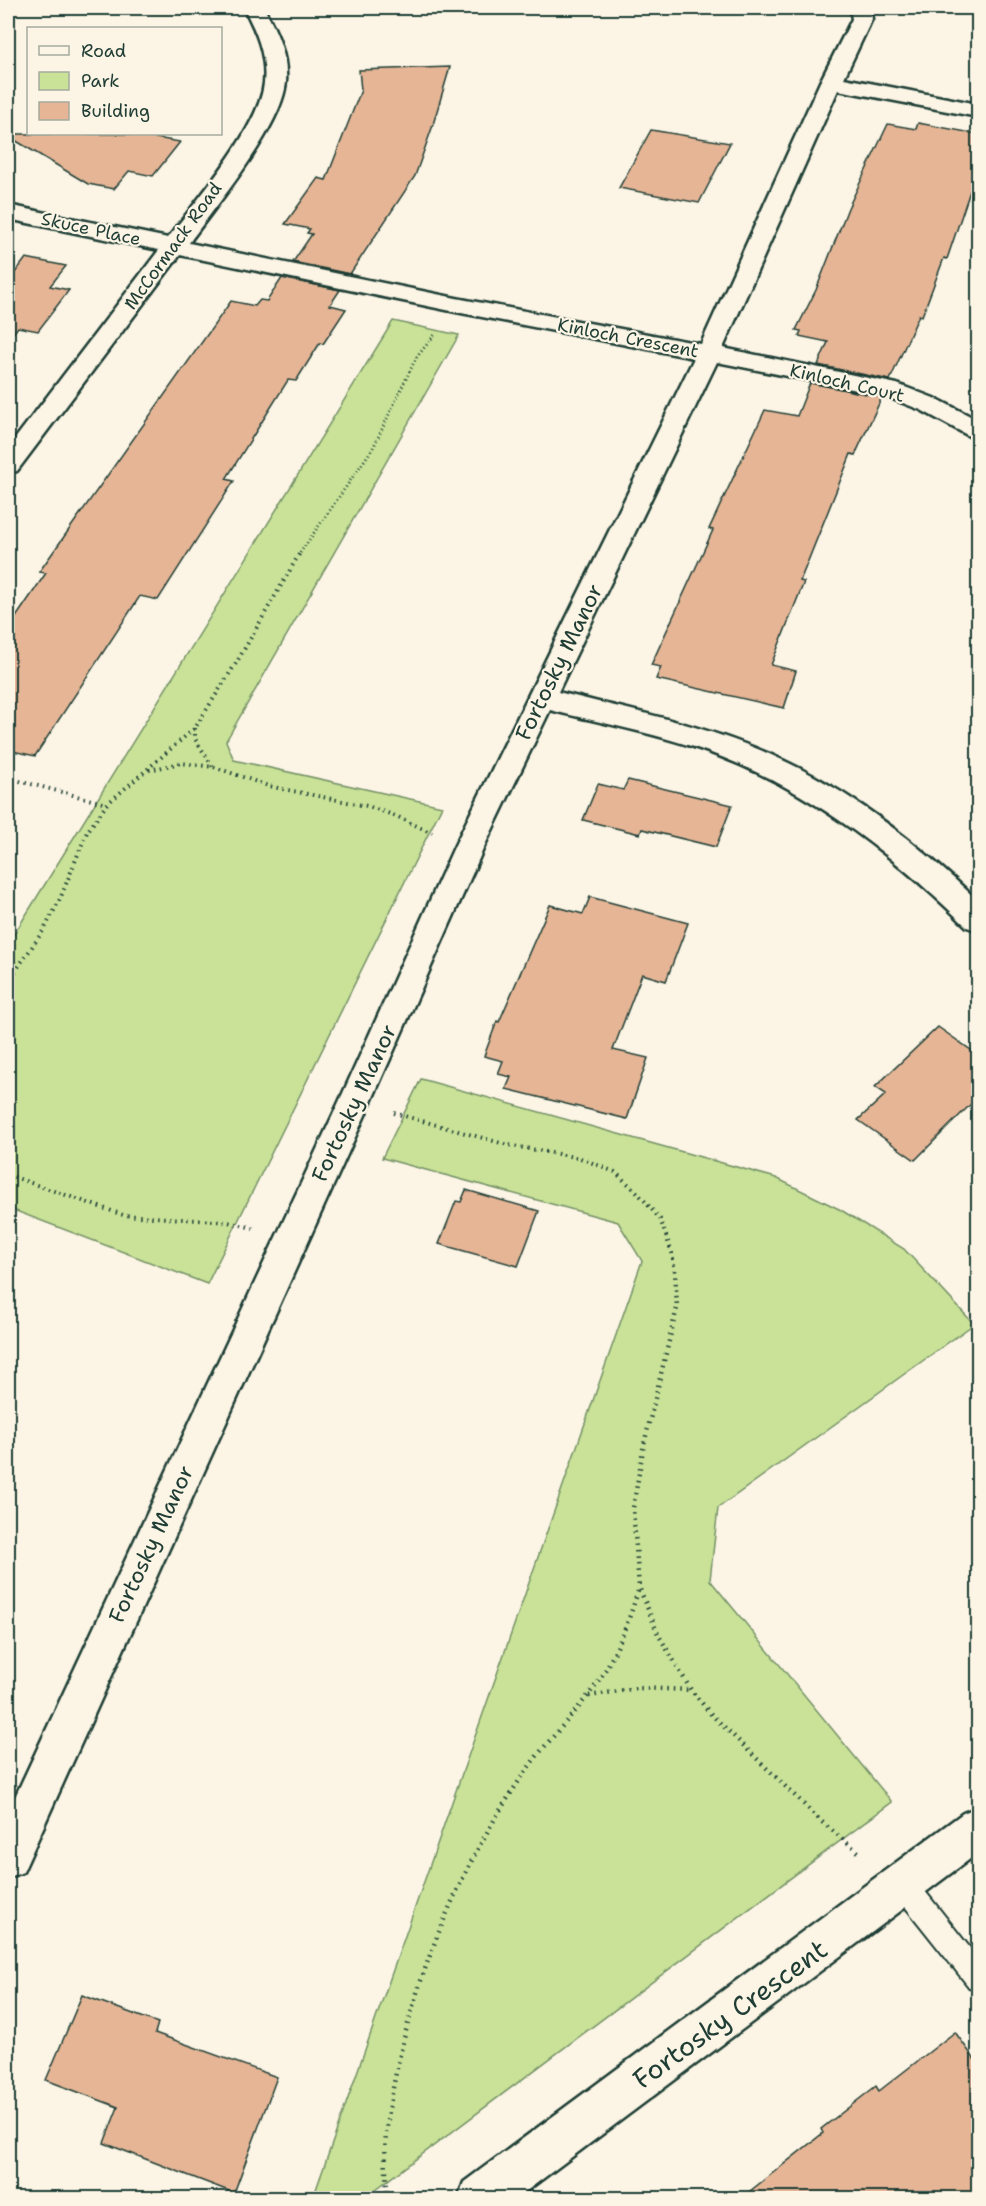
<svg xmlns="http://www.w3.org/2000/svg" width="986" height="2206" font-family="'Shantell Sans',sans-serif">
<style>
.green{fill:#c9e298;stroke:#749066;stroke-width:1.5}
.building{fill:#e5b596;stroke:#1f3d34;stroke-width:1.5}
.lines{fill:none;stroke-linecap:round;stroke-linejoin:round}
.lane-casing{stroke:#1f3d34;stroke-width:4}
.street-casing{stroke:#1f3d34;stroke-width:5}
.path-far2{stroke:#1f3d34;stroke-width:3;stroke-dasharray:1 3;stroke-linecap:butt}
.path-far1{stroke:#1f3d34;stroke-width:4;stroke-dasharray:1.5 4.5;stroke-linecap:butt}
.path{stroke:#1f3d34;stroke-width:4.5;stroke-dasharray:1.5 5;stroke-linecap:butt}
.lane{fill:#fcf5e5;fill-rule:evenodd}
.street{fill:#fcf5e5;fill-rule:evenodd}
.labels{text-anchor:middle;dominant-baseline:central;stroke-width:4.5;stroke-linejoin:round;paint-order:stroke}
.far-street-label{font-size:18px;fill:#1f3d34;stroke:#fcf5e5}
.street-label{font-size:22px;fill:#1f3d34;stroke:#fcf5e5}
.near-street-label{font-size:27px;fill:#1f3d34;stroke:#fcf5e5}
</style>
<rect width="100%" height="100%" fill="#fcf5e5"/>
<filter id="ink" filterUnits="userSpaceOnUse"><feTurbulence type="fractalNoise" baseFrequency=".0167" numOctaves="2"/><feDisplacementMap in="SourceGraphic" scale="12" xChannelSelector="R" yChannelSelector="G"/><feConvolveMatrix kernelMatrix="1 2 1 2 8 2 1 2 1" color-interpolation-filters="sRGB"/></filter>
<g filter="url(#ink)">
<!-- green -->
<g class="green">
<polygon points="393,321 459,335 226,741 234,760 442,806 207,1284 8,1208 8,944"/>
<polygon points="421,1079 776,1178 841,1210 904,1249 974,1324 718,1508 710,1580 892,1802 364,2198 313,2198 642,1261 618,1222 382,1158"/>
</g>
<!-- building -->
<g class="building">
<polygon points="450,67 432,128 415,176 350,274 293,262 312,234 307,233 310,229 285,224 318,178 326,180 361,90 359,70"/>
<polygon points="918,123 978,134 978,193 970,191 947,259 944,258 922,316 919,315 890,380 818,365 828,342 799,336 801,331 796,330 816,290 848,208 888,124 916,129"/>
<polygon points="651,130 730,143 699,203 619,188"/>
<polygon points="8,134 160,134 156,138 180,142 153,176 129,171 114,189 88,184 8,136"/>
<polygon points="26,258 66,266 50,286 69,290 38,331 18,327 8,340 8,277 11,278"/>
<polygon points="282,278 340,290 330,305 346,309 323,344 320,343 296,381 288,380 226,479 234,481 158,600 140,596 35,756 8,750 8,629 46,573 39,572 231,301 255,306 260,300 267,301"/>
<polygon points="810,383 882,397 855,455 851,454 800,581 804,582 771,665 796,671 784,708 656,679 661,667 651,665 713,530 709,529 765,410 797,416"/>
<polygon points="628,780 732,805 716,847 642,829 640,834 583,820 598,784 623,790"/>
<polygon points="590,897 688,923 666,981 642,974 613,1050 648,1058 627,1119 506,1089 511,1077 498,1074 503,1061 484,1056 497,1021 499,1022 550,905 583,914"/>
<polygon points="938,1027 978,1055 978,1097 915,1160 858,1120 886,1094 875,1087"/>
<polygon points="466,1190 539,1211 518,1266 439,1244 456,1201 461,1202"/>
<polygon points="82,1995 158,2023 155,2033 277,2077 234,2193 104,2143 118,2107 46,2080"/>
<polygon points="955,2032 978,2064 978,2199 740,2199 823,2133 821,2129 876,2086 879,2091"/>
</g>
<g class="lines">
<!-- lane casing -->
<g class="lane-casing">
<polygon id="lane" points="904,1873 913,1876 978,1958 978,1990 969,1987 895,1894 892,1885 895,1876"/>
</g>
<!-- street casing -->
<g class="street-casing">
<g id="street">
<path d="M244 8H264C276 30 288 55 286 82 282 127 217 204 189 243L456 298 701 344 820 82 852 19 850 8H870L872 19 844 78 978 104V117L838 90 723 348 897 384 939 400 978 420V438L969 436 921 410 882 395 717 362 558 692C617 707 677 719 734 740 828 773 907 833 978 901V931L967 927C887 849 799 781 691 746 645 731 597 722 550 710L485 845 371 1102 23 1872 8 1878V1812L339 1102 455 845 694 358 456 312 180 255 17 471 8 473V448L159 250 8 219V205L168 238C196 201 260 127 264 83 267 56 256 31 244 8Z"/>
<polygon points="978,1807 978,1853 517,2198 458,2198 464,2182 963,1813"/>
</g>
</g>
<!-- path-far2 -->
<polyline class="path-far2" points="300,553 373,448 416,358 436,333"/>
<!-- path-far1 -->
<g class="path-far1">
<polyline points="195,728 195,739 213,767"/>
<polyline points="149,770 181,763 214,767 268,786 367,806 396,816 432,833"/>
<polyline points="8,778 107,804"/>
<polyline points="8,982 45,928 60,899 87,832 107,804 195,728 238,660 301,551"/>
<polyline points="394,1113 508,1145 580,1158 615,1172 637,1192 660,1219 672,1253 675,1271"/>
<polyline points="8,1175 123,1215 228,1222 253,1228"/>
</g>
<!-- path -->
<g class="path">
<polyline points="675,1270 677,1308 644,1444 633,1508 639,1587 658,1634 691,1690 711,1714 822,1822 862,1855"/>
<polyline points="589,1696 637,1688 691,1690"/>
<path d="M387 2198C387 2177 384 2155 386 2134 401 2007 454 1872 528 1768 545 1744 567 1722 586 1698 612 1666 627 1627 639 1588"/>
</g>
<!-- lane -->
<use href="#lane" class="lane"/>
<!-- street -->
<use href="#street" class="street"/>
</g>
</g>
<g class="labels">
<!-- far-street labels -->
<g class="far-street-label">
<text transform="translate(91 229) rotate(12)">Skuce Place</text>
<text transform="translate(173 246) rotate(-54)">McCormack Road</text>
<text transform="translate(628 338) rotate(11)">Kinloch Crescent</text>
<text transform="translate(847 383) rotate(13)">Kinloch Court</text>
</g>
<!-- street labels -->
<g class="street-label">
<text transform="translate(559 662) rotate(-64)">Fortosky Manor</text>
<text transform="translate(354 1103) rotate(-65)">Fortosky Manor</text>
<text transform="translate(151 1544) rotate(-65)">Fortosky Manor</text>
</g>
<!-- near-street labels -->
<g class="near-street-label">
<text transform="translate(730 2014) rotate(-36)">Fortosky Crescent</text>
</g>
</g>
<!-- margin -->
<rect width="986" height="2206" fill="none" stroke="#fcf5e5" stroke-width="30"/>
<rect x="15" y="15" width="956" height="2176" fill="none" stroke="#1f3d34" stroke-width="2" filter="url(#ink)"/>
<!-- legend -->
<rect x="27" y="27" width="195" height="108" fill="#fcf5e5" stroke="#a4ab9e" stroke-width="1.5"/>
<rect x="39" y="46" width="30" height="9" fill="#fcf5e5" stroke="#a4ab9e" stroke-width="1.5"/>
<text x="81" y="57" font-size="18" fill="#1f3d34">Road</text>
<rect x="39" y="72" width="30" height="18" fill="#c9e298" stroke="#a4ab9e" stroke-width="1.5"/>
<text x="81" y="87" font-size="18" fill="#1f3d34">Park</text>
<rect x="39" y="102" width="30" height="18" fill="#e5b596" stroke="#a4ab9e" stroke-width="1.5"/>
<text x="81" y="117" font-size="18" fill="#1f3d34">Building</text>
</svg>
